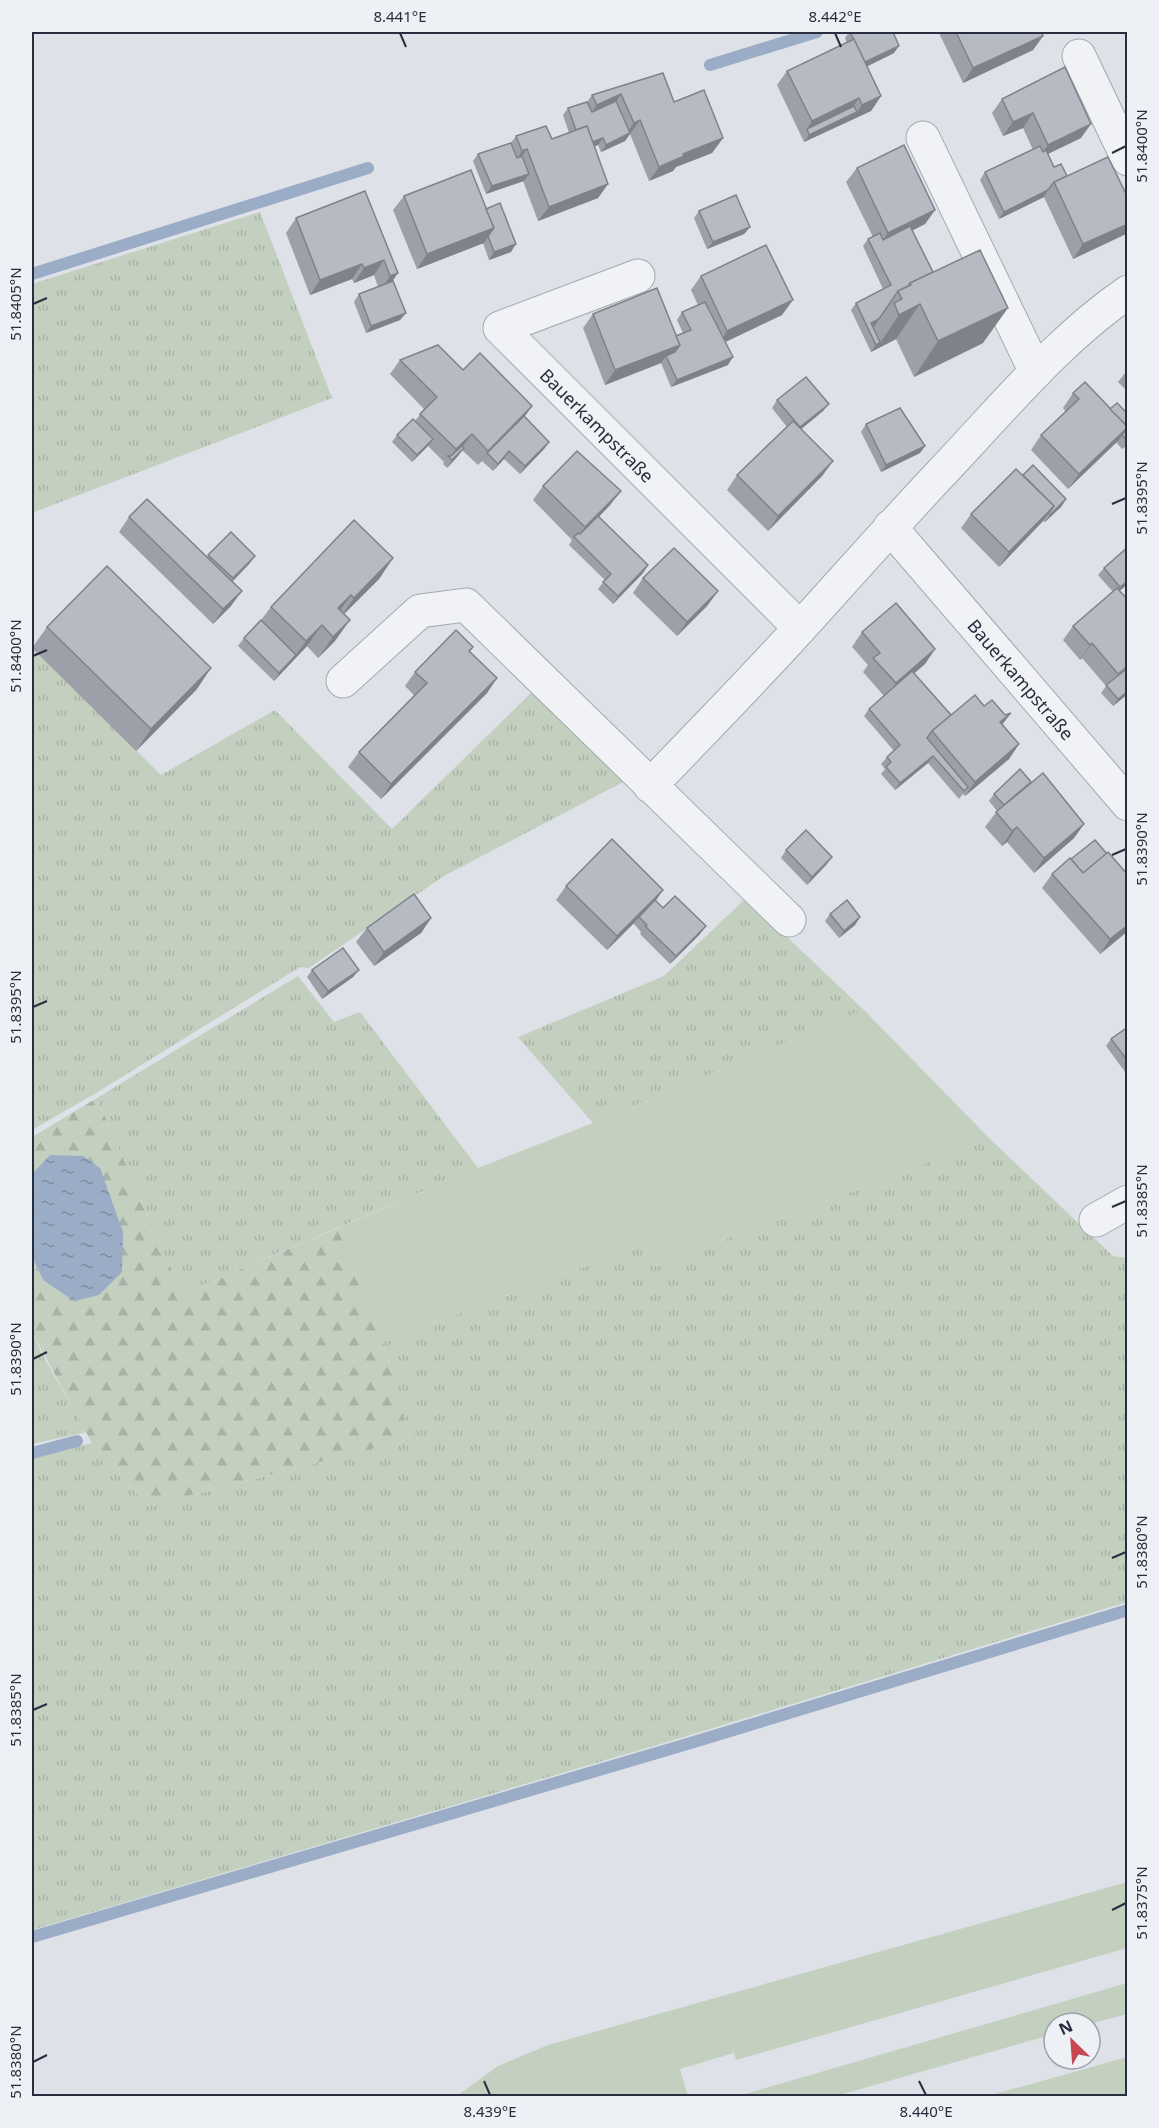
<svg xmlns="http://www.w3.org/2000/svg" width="1159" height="2128" font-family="'Noto Sans',sans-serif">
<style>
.grass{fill:url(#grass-tufts)}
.forest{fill:url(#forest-firs)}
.green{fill:#c3d0c0}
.water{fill:url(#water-ripples)}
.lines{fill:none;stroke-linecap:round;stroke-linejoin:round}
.stream{stroke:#9bacc6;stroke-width:12}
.minor-casing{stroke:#a4a8b1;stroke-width:35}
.minor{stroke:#f1f2f6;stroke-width:33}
.wall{fill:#9da0a8}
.shaded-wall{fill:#7f8288}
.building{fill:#b6bac3;stroke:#7f8288;stroke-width:1.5}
.ticks{fill:none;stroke:#282e3d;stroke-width:2}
.labels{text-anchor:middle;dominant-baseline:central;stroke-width:4.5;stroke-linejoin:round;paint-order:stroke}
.street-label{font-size:18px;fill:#282e3d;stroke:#edf0f5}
.neatline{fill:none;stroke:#282e3d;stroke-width:2}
.ticks-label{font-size:15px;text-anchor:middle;fill:#282e3d}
</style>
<defs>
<pattern id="grass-tufts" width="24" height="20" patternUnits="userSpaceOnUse" patternTransform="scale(1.5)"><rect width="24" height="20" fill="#c3d0c0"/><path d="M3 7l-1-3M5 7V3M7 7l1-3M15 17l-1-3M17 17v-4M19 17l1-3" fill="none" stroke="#a8b3a6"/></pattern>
<pattern id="forest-firs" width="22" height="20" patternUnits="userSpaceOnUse" patternTransform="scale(1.5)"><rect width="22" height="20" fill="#c3d0c0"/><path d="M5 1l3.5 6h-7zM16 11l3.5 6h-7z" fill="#a8b3a6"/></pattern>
<pattern id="water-ripples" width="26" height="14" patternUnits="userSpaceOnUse" patternTransform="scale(1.5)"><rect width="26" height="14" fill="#9bacc6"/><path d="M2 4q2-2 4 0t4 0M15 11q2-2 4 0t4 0" fill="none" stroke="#7e8ca2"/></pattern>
</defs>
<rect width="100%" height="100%" fill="#dee1e7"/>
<!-- grass -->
<g class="grass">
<polygon points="260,212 332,398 32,513 32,284"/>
<polygon points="32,647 161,775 275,710 392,829 533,691 625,781 444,876 309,968 300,967 96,1093 32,1130"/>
<polygon points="746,898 864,1010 593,1123 518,1037 664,976"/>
<polygon points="298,976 334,1022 360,1012 478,1168 182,1294 97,1098"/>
<polygon points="990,1139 1113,1256 1127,1258 1127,1602 684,1737 32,1930 32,1457 92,1443 148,1506 410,1439 383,1342 644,1244 655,1266"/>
<polygon points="32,1332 43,1356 87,1432 32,1444"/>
</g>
<!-- forest -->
<polygon class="forest" points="97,1098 182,1294 338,1228 383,1342 410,1439 148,1506 92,1443 32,1332 32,1257 43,1280 50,1155 32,1174 32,1137"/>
<!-- green -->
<g class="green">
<polygon points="864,1010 990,1139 655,1266 644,1244 383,1342 338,1228 478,1168 593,1123"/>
<polygon points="1127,1882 1127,1948 736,2060 734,2053 680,2069 688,2096 457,2096 498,2066 548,2045"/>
<polygon points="1127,1983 1127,2014 1090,2024 1054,2023 1054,2034 836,2096 746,2096 745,2094"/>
<polygon points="1127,2057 1127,2096 988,2096"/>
</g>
<!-- water -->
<polygon class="water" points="50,1155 83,1156 100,1168 123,1232 122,1272 99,1295 74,1301 43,1280 32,1257 32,1174"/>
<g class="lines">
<!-- stream -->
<g class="stream">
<polyline points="710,65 817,32"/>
<polyline points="32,274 368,168"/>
<polyline points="32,1453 77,1441"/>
<polyline points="32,1937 684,1745 1128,1610"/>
</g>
<!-- minor casing -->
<g class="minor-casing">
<g id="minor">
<polyline points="1079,56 1128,159"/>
<polyline points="923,138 1036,372"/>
<path id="s1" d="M638 276 500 328 800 628"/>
<path id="s2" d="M890 527 1128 804"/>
<polyline points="343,681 420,611 466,605 789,920"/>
<path d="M650 786C701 733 752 681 801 627 849 574 896 521 945 469 1003 408 1058 340 1128 292"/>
<polyline points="1096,1220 1128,1202"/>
</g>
</g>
<!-- minor -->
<use href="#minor" class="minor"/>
</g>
<!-- wall -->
<g class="wall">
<polygon points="849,32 893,32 894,53 867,66 881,96 871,111 804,142 777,85 787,71 847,43 845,38"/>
<polygon points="940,32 1041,32 1043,36 1033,50 963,83 939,33"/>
<polygon points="1065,67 1081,138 1048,154 1054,167 1067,176 1128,224 1128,233 1073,259 1044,197 999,219 980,180 985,172 1033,150 1023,128 1003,136 992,113 1002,99"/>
<polygon points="663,73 674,102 723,138 712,153 676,167 673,171 649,181 630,134 625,141 601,152 598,145 594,147 608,184 598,198 538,221 523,181 486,194 473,161 478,154 511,143 516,136 552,139 569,133 563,115 568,108 587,102 592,95"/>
<polygon points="857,168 935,210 925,224 912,231 933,272 983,343 914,377 896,339 871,352 851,310 856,303 883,289 863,246 868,239 873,237 846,182"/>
<polygon points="365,191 393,281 406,313 400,320 366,333 354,302 359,294 378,287 374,275 354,283 352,279 310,295 286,233 296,218"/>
<polygon points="404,196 486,209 511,252 489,260 483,243 417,269 393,210"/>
<polygon points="699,211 750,227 744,234 707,249 694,218"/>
<polygon points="701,276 782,315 725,342 728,365 671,387 661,363 605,385 583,328 593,314 676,336 683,333 677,320 682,312 698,305 691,290"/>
<polygon points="400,360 463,370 532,406 525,416 549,442 544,449 520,474 504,459 493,471 482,461 478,465 462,450 458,456 447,468 443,464 444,462 428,446 412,462 392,442 397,435 415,421 424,409 390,374"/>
<polygon points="1128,369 1128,392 1118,382"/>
<polygon points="1073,393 1110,409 1128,414 1128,445 1122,449 1116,442 1068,489 1031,450 1041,435 1066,412 1063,408"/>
<polygon points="777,400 829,404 823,411 801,429 823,475 768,531 727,490 737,475 787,427 772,408"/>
<polygon points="866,424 925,446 920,453 881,472 861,432"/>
<polygon points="1023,475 1066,499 1061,507 1045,522 1043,521 999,567 961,528 971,514"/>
<polygon points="543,486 621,491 610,505 599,517 648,565 643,573 613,604 598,589 605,580 569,545 572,540 533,500"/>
<polygon points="129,517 207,557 208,555 250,563 232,582 231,606 213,624 119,532"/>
<polygon points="1128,547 1120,591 1128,694 1113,706 1101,693 1106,686 1082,658 1080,660 1063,640 1073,626 1113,592 1098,575 1104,568"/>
<polygon points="393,558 379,579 344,614 335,641 318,658 307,646 274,681 238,646 244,638 261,620 271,607"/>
<polygon points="643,578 718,591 707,606 677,636 633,593"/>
<polygon points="47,627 197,689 136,751 32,648"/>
<polygon points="862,632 935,649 925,664 914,673 951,715 984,706 1005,715 1011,713 1002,725 1019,744 1009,759 965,796 963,794 959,799 928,763 895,790 881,774 885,769 881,764 887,757 894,751 864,716 869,709 884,696 863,672 868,665 852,647"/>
<polygon points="473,647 470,652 497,678 487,693 381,799 348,767 359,752 414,695 405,686 415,672"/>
<polygon points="1031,782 1084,824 1074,838 1034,873 1007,842 1002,846 985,827 997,811 989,801 994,794"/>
<polygon points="786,850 827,864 807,885 781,858"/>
<polygon points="1107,854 1128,875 1128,931 1100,954 1042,888 1052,874 1071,859"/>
<polygon points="566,886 655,901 663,908 700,934 670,964 640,934 641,932 634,924 634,923 607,950 556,900"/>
<polygon points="830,914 860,917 855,925 839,938 825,921"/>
<polygon points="431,918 421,933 374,966 356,942 367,928"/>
<polygon points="312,970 359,970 353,977 322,999 307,977"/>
<polygon points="1128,1027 1128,1076 1106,1046 1111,1039"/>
</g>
<!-- shaded-wall -->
<g class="shaded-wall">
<polygon points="1043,36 1033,50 963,83 973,68"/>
<polygon points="899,46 894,53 860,70 865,63"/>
<polygon points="621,94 611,109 586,120 597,105"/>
<polygon points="881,96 871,111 804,142 809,135 857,112 862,105"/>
<polygon points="859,98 849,113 807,129 812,121"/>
<polygon points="1033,113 1023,128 1003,136 1013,122"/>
<polygon points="640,120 625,141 601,152 606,145 624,136 634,123"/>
<polygon points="1091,124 1081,138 1037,159 1048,145"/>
<polygon points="603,138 598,145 580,152 586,144"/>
<polygon points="723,138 712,153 676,167 673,171 649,181 659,167 683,154"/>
<polygon points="527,149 517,163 512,165 522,151"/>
<polygon points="529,174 524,181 486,194 492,186"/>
<polygon points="608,184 598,198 538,221 549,207"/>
<polygon points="1048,190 1044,197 999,219 1004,212"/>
<polygon points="935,210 925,224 878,247 888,233"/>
<polygon points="1128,224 1128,233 1073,259 1083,244"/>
<polygon points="750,227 744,234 707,249 713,242"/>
<polygon points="494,228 484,243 417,269 427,254"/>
<polygon points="516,244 511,252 489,260 494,252"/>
<polygon points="384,260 374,275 354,283 364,268"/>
<polygon points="362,264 352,279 310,295 320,280"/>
<polygon points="398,273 388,288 380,291 390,276"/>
<polygon points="793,300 782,315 717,346 727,331"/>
<polygon points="920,304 896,339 871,352 876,345 880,343 899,315"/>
<polygon points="1008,308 983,343 914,377 938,341"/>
<polygon points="406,313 400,320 366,333 371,326"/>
<polygon points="879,319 874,327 869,329 871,323"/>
<polygon points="680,345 670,360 666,356 661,363 605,385 615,370"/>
<polygon points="733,357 728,365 671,387 677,380"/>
<polygon points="829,404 823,411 794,435 799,428"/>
<polygon points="532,406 522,420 487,453 478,465 488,451"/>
<polygon points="1128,427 1118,441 1068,489 1079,474"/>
<polygon points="472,434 461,449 450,458 456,449"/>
<polygon points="433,439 428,446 412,462 417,455"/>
<polygon points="549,442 544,449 520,474 525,466"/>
<polygon points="925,446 920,453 881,472 886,465"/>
<polygon points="464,448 458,456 447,468 452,460"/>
<polygon points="509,451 504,459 493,471 498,464"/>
<polygon points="833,461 823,475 768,531 778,516"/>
<polygon points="621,491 610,505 576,540 585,527"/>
<polygon points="1066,499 1061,507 1045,522 1050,515"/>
<polygon points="1054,506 1043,521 999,567 1009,552"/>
<polygon points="255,556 250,563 228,586 233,578"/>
<polygon points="393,558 379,579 339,619 354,598"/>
<polygon points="648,565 643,573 613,604 618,596"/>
<polygon points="1128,581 1128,584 1115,595 1120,587"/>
<polygon points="242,591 231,606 213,624 223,609"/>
<polygon points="718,591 707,606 677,636 687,622"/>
<polygon points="351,595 336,616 323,629 338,608"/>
<polygon points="350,620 335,641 318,658 333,637"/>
<polygon points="322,625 307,646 274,681 279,673 296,655 306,641"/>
<polygon points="1092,643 1082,658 1080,660 1090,645"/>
<polygon points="935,649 925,664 886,698 896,683"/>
<polygon points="211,668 197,689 136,751 151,729"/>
<polygon points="497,678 487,693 381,799 391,784"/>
<polygon points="1128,691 1128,694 1113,706 1118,699"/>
<polygon points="1011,713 1000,727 1000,722"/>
<polygon points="1019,744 1009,759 965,796 975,782"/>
<polygon points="933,756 928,763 895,790 900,783"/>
<polygon points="1084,824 1074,838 1034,873 1044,858"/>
<polygon points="1017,827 1007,842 1002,846 1012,831"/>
<polygon points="832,857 827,864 807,885 812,877"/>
<polygon points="663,890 653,905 639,917 634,923 607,950 617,936"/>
<polygon points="860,917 855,925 839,938 844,931"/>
<polygon points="431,918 421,933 374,966 384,952"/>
<polygon points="1128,925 1128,931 1100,954 1110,939"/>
<polygon points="706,926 700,934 670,964 676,956"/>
<polygon points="359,970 353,977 322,999 328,991"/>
</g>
<!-- building -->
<g class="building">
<polygon points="850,32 893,32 899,46 865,62"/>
<polygon points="956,32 1041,32 1043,36 973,68"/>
<polygon points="854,39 881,96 862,105 859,98 812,121 787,71"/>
<polygon points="1065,67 1091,124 1048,145 1033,113 1013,122 1002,99"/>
<polygon points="663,73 674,102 704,90 723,138 683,154 684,156 659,167 640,120 634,123 621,94 597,105 592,95"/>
<polygon points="616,101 630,133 606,145 603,138 592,142 587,126 576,130 568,108 587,102 592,112"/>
<polygon points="854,106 857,112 809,135 807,129"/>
<polygon points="546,126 552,139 587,126 608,184 549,207 527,149 522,151 516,136"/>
<polygon points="511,143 517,158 522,156 529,174 492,186 478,154"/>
<polygon points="904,145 935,210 888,233 857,168"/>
<polygon points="1040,146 1043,152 1046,150 1054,167 1061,164 1067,176 1054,182 1048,190 1004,212 985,172"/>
<polygon points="1108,157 1128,198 1128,224 1083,244 1054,182"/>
<polygon points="471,170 494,228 427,254 404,196"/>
<polygon points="365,191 398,273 390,276 384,260 364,268 362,264 320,280 296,218"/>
<polygon points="736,195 750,227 713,242 699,211"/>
<polygon points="500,203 516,244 494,252 488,236 494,228 486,209"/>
<polygon points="910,226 933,272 910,283 908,286 898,291 879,319 871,323 880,342 876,345 856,303 891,285 868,239 880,233 883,240"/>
<polygon points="766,245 793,300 727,331 701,276"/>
<polygon points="980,250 1008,308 938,341 920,304 899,315 894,303 902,299 898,291 911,285 910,283"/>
<polygon points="393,281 406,313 371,326 359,294"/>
<polygon points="657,288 680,345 615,370 593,314"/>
<polygon points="705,302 733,357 677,380 666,356 675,352 680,345 676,336 691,330 682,312"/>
<polygon points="438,345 463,370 480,353 532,406 488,451 472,434 456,449 420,414 437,397 400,360"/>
<polygon points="806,377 829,404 800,427 777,400"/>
<polygon points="1085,382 1128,427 1079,474 1041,435 1079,399 1073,393"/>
<polygon points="1117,403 1128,414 1128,427 1110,409"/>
<polygon points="900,408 925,446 886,465 866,424"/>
<polygon points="524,416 549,442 525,466 509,451 498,464 487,453"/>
<polygon points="413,419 433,439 417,455 397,435"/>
<polygon points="793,421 833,461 778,516 737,475"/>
<polygon points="1128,427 1128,442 1122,435"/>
<polygon points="462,446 464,448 452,460 448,456 451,456"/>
<polygon points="577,451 621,491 585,527 543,486"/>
<polygon points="1033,465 1066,499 1050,515 1049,513 1054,506 1023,475"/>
<polygon points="1016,469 1054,506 1009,552 971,514"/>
<polygon points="147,499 242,591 223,609 129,517"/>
<polygon points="598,516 648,565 618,596 603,582 611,574 574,537 578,533 580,534"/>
<polygon points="354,520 393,558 354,598 351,595 338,608 350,620 333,637 322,625 306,641 271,607"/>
<polygon points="231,532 255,556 233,578 208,555"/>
<polygon points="1128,547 1128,581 1120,587 1104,568"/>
<polygon points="674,548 718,591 687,622 643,578"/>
<polygon points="107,566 211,668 151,729 47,627"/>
<polygon points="1117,588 1128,600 1128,666 1118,674 1092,643 1090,645 1073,626"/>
<polygon points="896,603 935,649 896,683 873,658 880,653 862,632"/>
<polygon points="261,620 296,655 279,673 244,638"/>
<polygon points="456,630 473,647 469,651 497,678 391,784 359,752 427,683 415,672"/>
<polygon points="1128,668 1128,691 1118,699 1106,685"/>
<polygon points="912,671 951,715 932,731 927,738 968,787 964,791 933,756 900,783 886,767 891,762 887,757 900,745 869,709"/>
<polygon points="975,695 984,706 992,700 1005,715 1011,713 1000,722 1019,744 975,782 932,731"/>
<polygon points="1020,769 1031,782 1004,805 994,794"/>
<polygon points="1043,773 1084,824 1044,858 1017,827 1012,831 996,812"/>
<polygon points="806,830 832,857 812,877 786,850"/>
<polygon points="612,839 663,890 617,936 566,886"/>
<polygon points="1095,840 1107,854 1083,873 1071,859"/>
<polygon points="1108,852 1128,875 1128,925 1110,939 1052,874 1070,858 1083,873"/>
<polygon points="414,894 431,918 384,952 367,928"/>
<polygon points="675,896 706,926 676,956 645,926 647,925 639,917 655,900 663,908"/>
<polygon points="847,900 860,917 844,931 830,914"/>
<polygon points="343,948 359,970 328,991 312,970"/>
<polygon points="1128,1027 1128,1061 1111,1039"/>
</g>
<!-- ticks -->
<path class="ticks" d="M400 33 406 47M835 33 841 47M1112 153 1126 146M33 304 47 298M1112 504 1126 498M33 656 47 650M1112 855 1126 849M33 1007 47 1001M1112 1207 1126 1201M33 1359 47 1352M1112 1558 1126 1552M33 1710 47 1704M1112 1910 1126 1903M33 2062 47 2055M484 2081 490 2095M919 2081 926 2095"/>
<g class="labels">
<!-- street labels -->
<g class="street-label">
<text stroke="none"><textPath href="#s1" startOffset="285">Bauerkampstraße</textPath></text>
<text stroke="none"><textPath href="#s2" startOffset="201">Bauerkampstraße</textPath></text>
</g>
</g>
<!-- border -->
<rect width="1159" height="2128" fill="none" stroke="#edf0f5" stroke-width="66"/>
<!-- north arrow -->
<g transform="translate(1072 2041) rotate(335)"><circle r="28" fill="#edf0f5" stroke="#9ea2ab" stroke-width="1.5"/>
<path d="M0-4.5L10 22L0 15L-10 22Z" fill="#c74852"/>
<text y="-9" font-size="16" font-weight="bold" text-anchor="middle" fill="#282e3d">N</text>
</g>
<rect x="33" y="33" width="1093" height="2062" class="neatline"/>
<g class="ticks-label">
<text x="400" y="22">8.441°E</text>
<text x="835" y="22">8.442°E</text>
<text transform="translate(1142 146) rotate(-90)" y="5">51.8400°N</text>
<text transform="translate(16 304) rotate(-90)" y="5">51.8405°N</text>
<text transform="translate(1142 498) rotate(-90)" y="5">51.8395°N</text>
<text transform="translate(16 656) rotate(-90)" y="5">51.8400°N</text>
<text transform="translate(1142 849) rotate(-90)" y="5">51.8390°N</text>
<text transform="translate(16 1007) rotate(-90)" y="5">51.8395°N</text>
<text transform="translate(1142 1201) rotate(-90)" y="5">51.8385°N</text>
<text transform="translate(16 1359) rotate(-90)" y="5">51.8390°N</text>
<text transform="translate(1142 1552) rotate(-90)" y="5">51.8380°N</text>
<text transform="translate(16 1710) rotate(-90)" y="5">51.8385°N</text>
<text transform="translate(1142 1903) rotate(-90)" y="5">51.8375°N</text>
<text transform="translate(16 2062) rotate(-90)" y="5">51.8380°N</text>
<text x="490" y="2117">8.439°E</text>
<text x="926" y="2117">8.440°E</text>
</g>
</svg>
